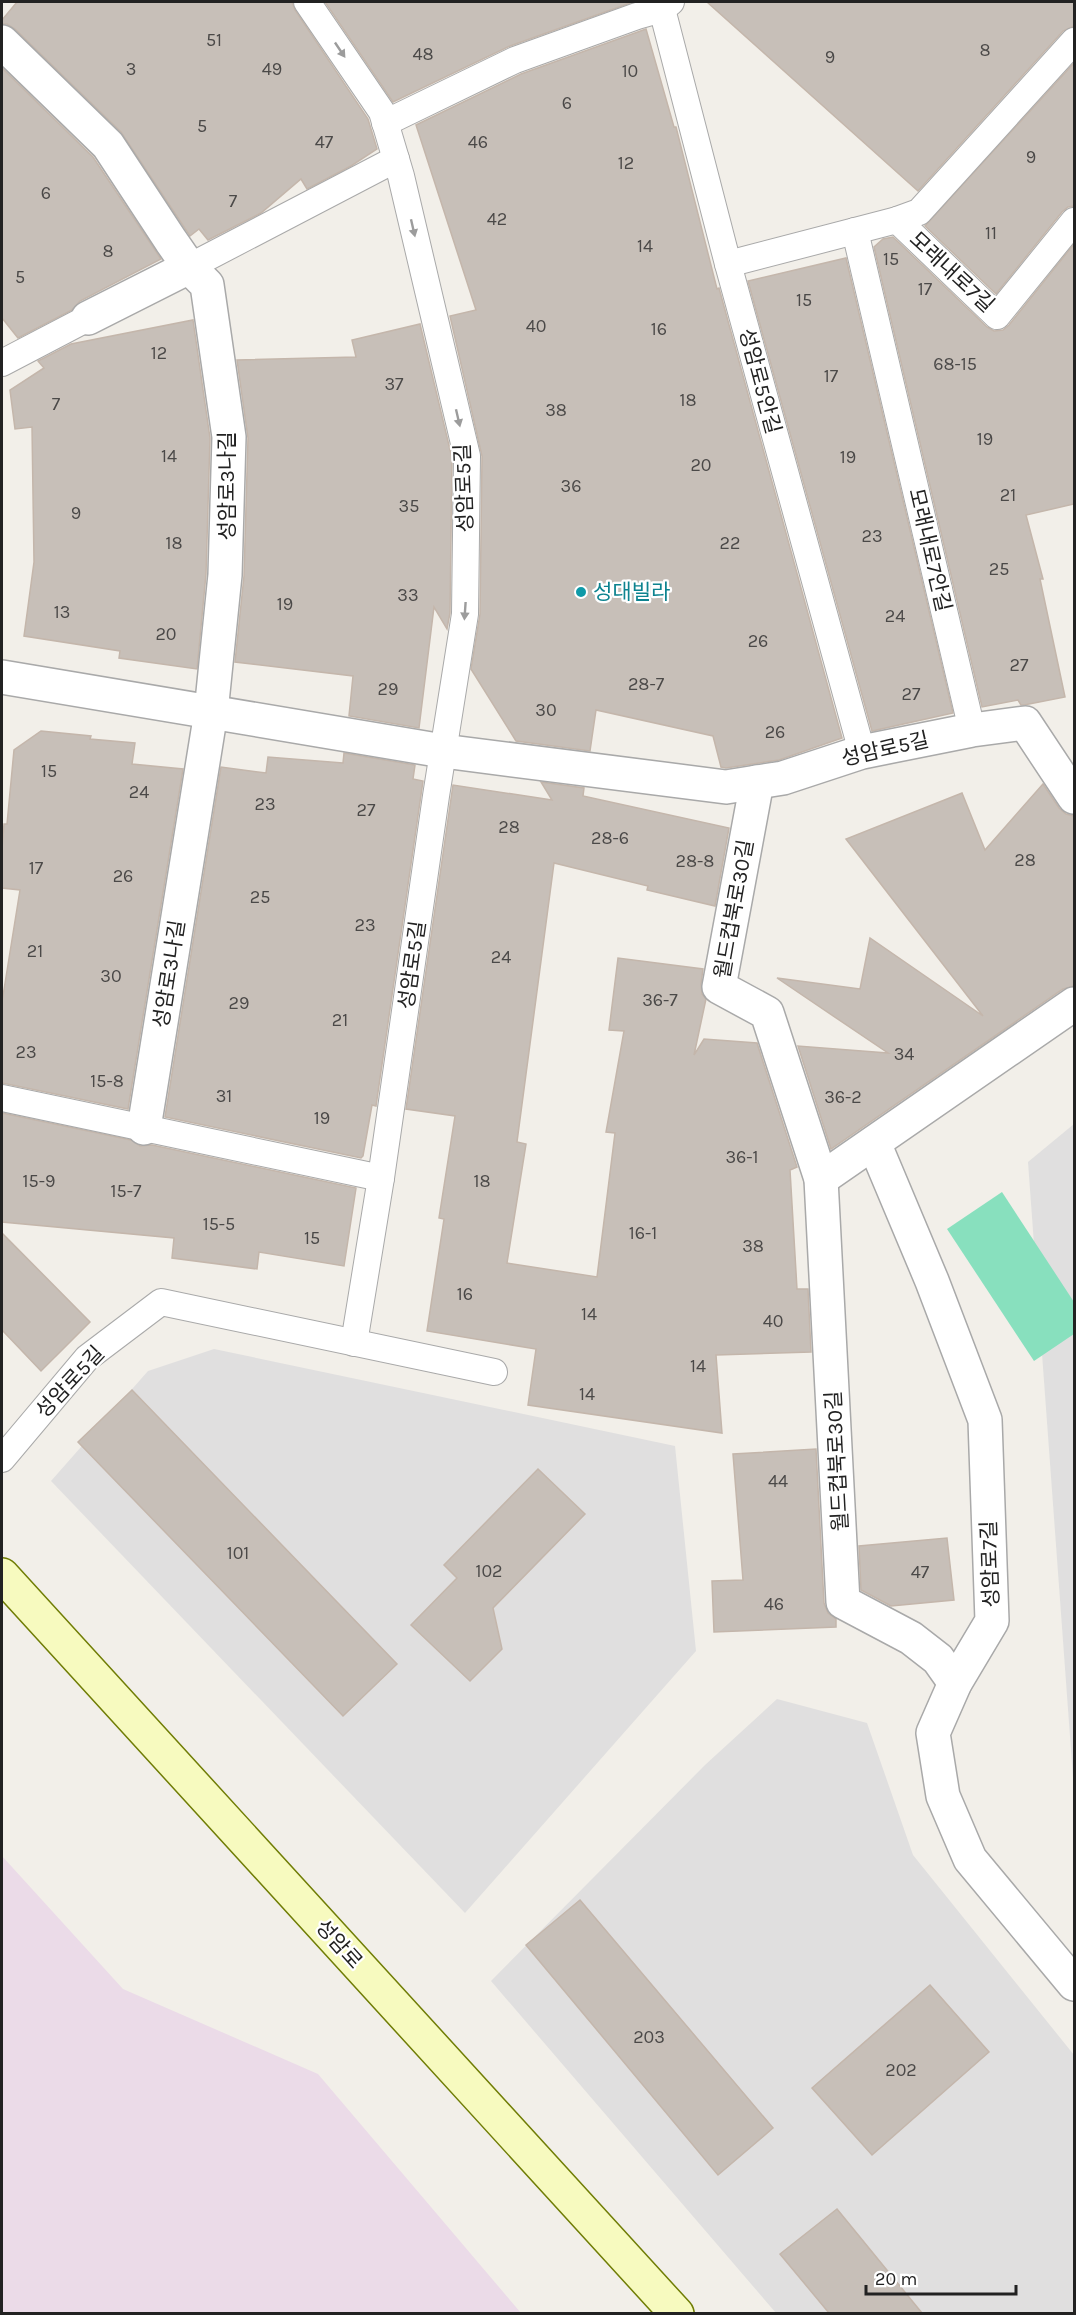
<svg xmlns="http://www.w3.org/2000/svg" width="1076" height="2315" font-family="Karla,'Noto Sans KR',sans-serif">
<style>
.residential{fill:#e0dfdf}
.industrial{fill:#ebdbe8}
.pitch{fill:#88e0be}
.building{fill:#c7bfb8;stroke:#c4b6ab;stroke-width:1.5}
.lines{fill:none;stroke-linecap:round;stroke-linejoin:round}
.lane-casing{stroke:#a9a9a9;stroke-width:28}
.street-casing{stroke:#a9a9a9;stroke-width:36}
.secondary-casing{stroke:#707d05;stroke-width:36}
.lane{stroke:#fff;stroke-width:26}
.street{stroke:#fff;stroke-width:33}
.secondary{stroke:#f7fabf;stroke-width:33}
.oneway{fill:#9c9c9c}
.culture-dot{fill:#0f9aa8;stroke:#fff;stroke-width:2}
.labels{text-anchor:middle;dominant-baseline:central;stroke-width:4.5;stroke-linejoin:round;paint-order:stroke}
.number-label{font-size:18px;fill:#4b4948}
.street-label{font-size:21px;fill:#222;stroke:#fff}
.culture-label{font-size:21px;fill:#0d838f;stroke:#fff;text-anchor:start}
</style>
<rect width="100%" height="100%" fill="#f2efe9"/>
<!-- residential -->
<g class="residential">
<polygon points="1074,1124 1074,1791 1028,1162"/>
<polygon points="214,1349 675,1446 696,1651 465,1913 51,1481 148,1371"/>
<polygon points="777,1699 867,1723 913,1855 1074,2055 1074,2313 776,2313 491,1981 705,1765"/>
</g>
<!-- industrial -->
<polygon class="industrial" points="2,1856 123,1989 318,2074 521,2313 2,2313"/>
<!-- pitch -->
<polygon class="pitch" points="1002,1192 1074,1302 1074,1334 1034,1361 947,1229"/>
<!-- building -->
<g class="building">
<polygon points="17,2 292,2 295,10 368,119 377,149 351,166 307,189 301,179 261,213 208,240 199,229 190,236 121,132 15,29 7,24 2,24 2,20"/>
<polygon points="325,2 633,2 510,46 393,102"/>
<polygon points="707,2 1074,2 1074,26 1063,31 918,191"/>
<polygon points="646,29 674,127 676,127 717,289 719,288 842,738 779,760 726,768 721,767 713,736 596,710 590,751 516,741 471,669 480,614 482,456 450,316 476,310 416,125 521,74"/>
<polygon points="1074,63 1074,206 1068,207 1062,212 996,294 925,226"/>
<polygon points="2,68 93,157 161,259 80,301 72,310 18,338 2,318"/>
<polygon points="893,237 987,327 994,331 1003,330 1009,325 1074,244 1074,504 1026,515 1043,579 1040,579 1065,697 1024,705 1021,705 1018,700 982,707 874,247 883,239"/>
<polygon points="846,258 953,713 872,731 748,281"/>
<polygon points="193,320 210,438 206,574 197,669 119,658 120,651 24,636 34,562 32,427 15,429 10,390 44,368 38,361 71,344"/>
<polygon points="420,324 452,458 450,613 447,629 434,607 419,728 349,716 353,676 235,662 244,576 248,438 237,360 356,357 352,340"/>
<polygon points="41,731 91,736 90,739 135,743 132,764 183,769 128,1109 2,1083 2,1002 20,890 2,888 2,848 4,824 7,824 14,750"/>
<polygon points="344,753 415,765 413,779 423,781 376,1106 372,1105 363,1156 361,1158 165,1117 221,767 266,773 268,757 343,763"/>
<polygon points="541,782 584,788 583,796 729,828 715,906 647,890 648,886 554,863 517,1142 526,1144 507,1263 597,1277 615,1133 606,1132 624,1031 609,1030 618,958 703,969 701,984 702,994 706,999 694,1055 704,1039 757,1043 797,1167 790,1170 797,1289 808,1289 811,1352 716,1355 722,1433 528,1405 536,1349 427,1331 444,1219 439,1218 455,1116 406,1109 453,785 552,800"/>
<polygon points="1043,784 1059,808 1066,814 1074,816 1074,986 1063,989 831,1149 798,1046 888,1053 777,978 860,989 870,938 983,1016 846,839 962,793 985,850"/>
<polygon points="2,1113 131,1140 140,1146 152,1145 356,1188 344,1266 259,1252 257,1269 172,1258 174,1238 2,1222"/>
<polygon points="2,1233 90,1322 41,1371 2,1330"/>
<polygon points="132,1390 397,1664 343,1716 78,1442"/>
<polygon points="816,1449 824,1603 828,1613 836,1619 836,1627 714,1632 712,1581 743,1580 733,1454"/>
<polygon points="538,1469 585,1514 493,1608 502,1649 470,1681 411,1625 457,1578 444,1565"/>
<polygon points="947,1538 954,1600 891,1606 861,1590 859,1546"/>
<polygon points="580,1900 773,2128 718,2175 526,1945"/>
<polygon points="930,1985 989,2052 872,2155 812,2088"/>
<polygon points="837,2209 922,2313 829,2313 780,2254"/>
</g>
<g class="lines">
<!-- lane casing -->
<g class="lane-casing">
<g id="lane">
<polyline points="656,2 662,9 728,264 862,752"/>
<polyline points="385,123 515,60 637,16 662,9 671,2"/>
<polyline points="897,220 997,316 1074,221"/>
<polyline points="855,231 972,730"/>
<polyline points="728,264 897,220 919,212 1074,41"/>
<polyline points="189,267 396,159"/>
<polyline points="2,363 88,318"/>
<polyline points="2,1098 381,1178 436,796 465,614 467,456 401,176 382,112 307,2"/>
<polyline points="354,1343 381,1178"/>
<polyline points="2,1459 87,1358 161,1302 494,1372"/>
</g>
</g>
<!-- street casing -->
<g class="street-casing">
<g id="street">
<polyline points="2,42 108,145 171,241 189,267 207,285 229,437 225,575 211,712 144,1128"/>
<polyline points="88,318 189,267"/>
<polyline points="2,677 443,751 726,787 783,778 862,752 972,730 1025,723 1074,797"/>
<polyline points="757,782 719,987 767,1013 821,1179 843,1602 911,1638 938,1659 955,1683"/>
<polyline points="874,1143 932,1281 985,1420 992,1621 955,1683 933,1733 943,1796 970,1859 1074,1984"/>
<polyline points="821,1179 1074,1004"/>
</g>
</g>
<!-- secondary casing -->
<g class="secondary-casing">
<polyline id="secondary" points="2,1575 677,2314"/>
</g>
<!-- lane -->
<use href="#lane" class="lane"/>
<!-- street -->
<use href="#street" class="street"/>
<!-- secondary -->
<use href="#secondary" class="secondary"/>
</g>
<!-- one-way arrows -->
<defs><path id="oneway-solid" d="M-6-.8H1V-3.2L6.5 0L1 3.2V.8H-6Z" transform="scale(1.5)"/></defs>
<g class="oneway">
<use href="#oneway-solid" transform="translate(340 50) rotate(56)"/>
<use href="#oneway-solid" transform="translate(413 228) rotate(77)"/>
<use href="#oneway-solid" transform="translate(458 418) rotate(77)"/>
<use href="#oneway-solid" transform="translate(465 611) rotate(94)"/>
</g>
<!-- markers -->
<circle class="culture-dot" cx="581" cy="592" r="6"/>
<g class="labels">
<!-- number labels -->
<g class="number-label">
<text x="214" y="40">51</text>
<text x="985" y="50">8</text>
<text x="423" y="54">48</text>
<text x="830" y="57">9</text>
<text x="131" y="69">3</text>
<text x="272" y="69">49</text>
<text x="630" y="71">10</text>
<text x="567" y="103">6</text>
<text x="202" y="126">5</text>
<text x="324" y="142">47</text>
<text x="478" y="142">46</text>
<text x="1031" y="157">9</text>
<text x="626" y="163">12</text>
<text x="46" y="193">6</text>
<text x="233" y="201">7</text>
<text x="497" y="219">42</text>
<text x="991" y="233">11</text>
<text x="645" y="246">14</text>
<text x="108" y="251">8</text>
<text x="891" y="259">15</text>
<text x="20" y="277">5</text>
<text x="925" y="289">17</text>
<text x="804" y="300">15</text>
<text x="536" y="326">40</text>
<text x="659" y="329">16</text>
<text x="159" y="353">12</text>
<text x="955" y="364">68-15</text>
<text x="831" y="376">17</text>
<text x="394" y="384">37</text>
<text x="688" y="400">18</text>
<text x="56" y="404">7</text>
<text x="556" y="410">38</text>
<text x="985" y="439">19</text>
<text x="169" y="456">14</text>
<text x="848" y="457">19</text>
<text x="701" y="465">20</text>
<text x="571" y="486">36</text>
<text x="1008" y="495">21</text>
<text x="409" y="506">35</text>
<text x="76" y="513">9</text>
<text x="872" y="536">23</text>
<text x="174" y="543">18</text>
<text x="730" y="543">22</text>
<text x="999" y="569">25</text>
<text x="408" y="595">33</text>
<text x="285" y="604">19</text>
<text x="62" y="612">13</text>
<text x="895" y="616">24</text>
<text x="166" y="634">20</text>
<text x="758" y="641">26</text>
<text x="1019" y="665">27</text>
<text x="646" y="684">28-7</text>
<text x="388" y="689">29</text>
<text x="911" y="694">27</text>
<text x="546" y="710">30</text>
<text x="775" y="732">26</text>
<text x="49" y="771">15</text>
<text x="139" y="792">24</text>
<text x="265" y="804">23</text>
<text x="366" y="810">27</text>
<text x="509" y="827">28</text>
<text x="610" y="838">28-6</text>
<text x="1025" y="860">28</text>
<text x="695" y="861">28-8</text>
<text x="36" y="868">17</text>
<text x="123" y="876">26</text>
<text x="260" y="897">25</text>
<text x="365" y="925">23</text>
<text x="35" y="951">21</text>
<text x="501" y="957">24</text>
<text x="111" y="976">30</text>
<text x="660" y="1000">36-7</text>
<text x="239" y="1003">29</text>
<text x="340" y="1020">21</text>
<text x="26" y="1052">23</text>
<text x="904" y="1054">34</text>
<text x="107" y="1081">15-8</text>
<text x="224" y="1096">31</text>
<text x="843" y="1097">36-2</text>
<text x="322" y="1118">19</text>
<text x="742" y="1157">36-1</text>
<text x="39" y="1181">15-9</text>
<text x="482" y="1181">18</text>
<text x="126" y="1191">15-7</text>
<text x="219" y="1224">15-5</text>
<text x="643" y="1233">16-1</text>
<text x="312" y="1238">15</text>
<text x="753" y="1246">38</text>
<text x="465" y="1294">16</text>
<text x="589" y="1314">14</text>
<text x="773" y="1321">40</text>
<text x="698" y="1366">14</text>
<text x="587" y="1394">14</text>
<text x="778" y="1481">44</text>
<text x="238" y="1553">101</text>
<text x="489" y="1571">102</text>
<text x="920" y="1572">47</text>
<text x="774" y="1604">46</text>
<text x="649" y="2037">203</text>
<text x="901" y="2070">202</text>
</g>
<!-- street labels -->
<g class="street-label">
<text transform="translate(952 272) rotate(43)">모래내로7길</text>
<text transform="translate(760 381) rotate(75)">성암로5안길</text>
<text transform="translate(227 486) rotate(-90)">성암로3나길</text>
<text transform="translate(464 488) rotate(-92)">성암로5길</text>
<text transform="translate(930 550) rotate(77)">모래내로7안길</text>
<text transform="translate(885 749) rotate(-13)">성암로5길</text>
<text transform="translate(734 909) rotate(-80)">월드컵북로30길</text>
<text transform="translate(412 965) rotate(-82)">성암로5길</text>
<text transform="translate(169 974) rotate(-81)">성암로3나길</text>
<text transform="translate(70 1382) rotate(-47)">성암로5길</text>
<text transform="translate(837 1461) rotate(-93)">월드컵북로30길</text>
<text transform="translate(990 1564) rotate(-92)">성암로7길</text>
<text transform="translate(339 1944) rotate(48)">성암로</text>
</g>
<!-- culture labels -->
<g class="culture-label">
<text x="593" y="592">성대빌라</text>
</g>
</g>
<!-- border -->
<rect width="1076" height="2315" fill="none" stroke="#222222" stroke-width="6"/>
<!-- scale -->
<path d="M866 2285v9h150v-9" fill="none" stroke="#222222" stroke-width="3"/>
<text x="875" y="2285" font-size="18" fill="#222222" stroke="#ffffff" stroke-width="4.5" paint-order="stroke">20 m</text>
</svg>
